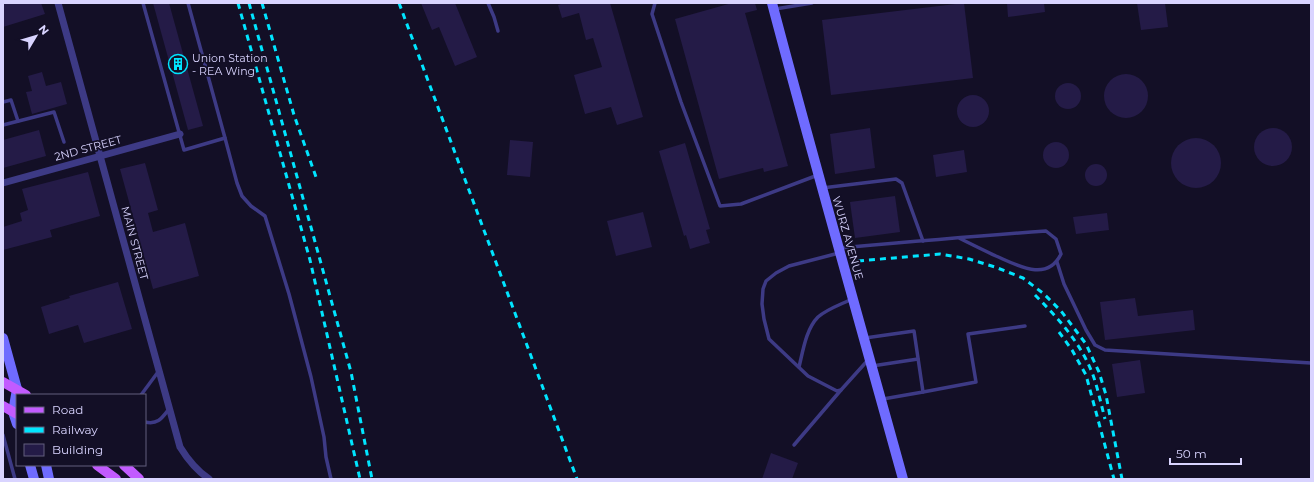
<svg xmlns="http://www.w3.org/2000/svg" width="1314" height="482" font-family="Montserrat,sans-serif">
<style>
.building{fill:#241b47}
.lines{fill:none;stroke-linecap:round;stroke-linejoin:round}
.lane{stroke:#3d3a85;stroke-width:3.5}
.street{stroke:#3d3a85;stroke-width:7}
.secondary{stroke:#6f6bff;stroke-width:10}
.primary{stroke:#c25bff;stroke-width:10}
.rail{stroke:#00e5ff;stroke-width:3;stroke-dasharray:6 5;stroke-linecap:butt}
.labels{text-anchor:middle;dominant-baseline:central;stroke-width:3.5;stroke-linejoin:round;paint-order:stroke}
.poi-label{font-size:11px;fill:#d9d4ff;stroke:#130f26;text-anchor:start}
.street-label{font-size:11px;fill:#d9d4ff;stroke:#130f26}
</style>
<rect width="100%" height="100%" fill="#130f26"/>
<!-- building -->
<g class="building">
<polygon points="3,3 41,3 45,14 3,27"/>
<polygon points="153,3 169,3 203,126 188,130"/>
<polygon points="421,3 455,3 477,57 455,66 439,27 432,30"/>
<polygon points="564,3 610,3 643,117 617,125 611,107 585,114 574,75 602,67 593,38 586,40 579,13 562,18 558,5"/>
<polygon points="732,3 755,3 757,10 745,13 788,166 764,172 763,168 719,179 675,19"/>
<polygon points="964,3 973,78 831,95 822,20"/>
<polygon points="1007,3 1044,3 1045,12 1008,17"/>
<polygon points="1137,3 1165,3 1168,27 1141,30"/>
<polygon points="42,72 46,86 61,82 67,104 32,114 26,92 32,91 28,76"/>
<circle cx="1126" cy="96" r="22"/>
<circle cx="1068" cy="96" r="13"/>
<circle cx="973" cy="111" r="16"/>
<polygon points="870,128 875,168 835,174 830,134"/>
<circle cx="1273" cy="147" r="19"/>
<polygon points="39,130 46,156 3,168 3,140"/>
<circle cx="1196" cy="163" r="25"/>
<polygon points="510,140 533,142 530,177 507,175"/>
<circle cx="1056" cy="155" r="13"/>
<polygon points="685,143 710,229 706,230 710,243 690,249 686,235 684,236 659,151"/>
<polygon points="964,150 967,172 936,177 933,155"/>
<polygon points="145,163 158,210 148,213 153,232 185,223 199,276 153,289 120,169"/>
<circle cx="1096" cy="175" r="11"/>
<polygon points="88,172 100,216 50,230 52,237 3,250 3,227 22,221 20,213 28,210 22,189"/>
<polygon points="895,196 900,232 855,238 850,202"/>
<polygon points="643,212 652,247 616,256 607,221"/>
<polygon points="1107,213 1109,230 1076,234 1073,217"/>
<polygon points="118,282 132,329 84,343 78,325 49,334 41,307 70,298 69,296"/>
<polygon points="1135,298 1138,316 1193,310 1195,330 1105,340 1100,302"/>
<polygon points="1140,360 1145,393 1117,397 1112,364"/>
<polygon points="771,453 798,463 792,479 762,479"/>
</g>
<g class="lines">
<!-- lane -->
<g class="lane">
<polyline points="143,3 184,150 225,138 188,3"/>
<polyline points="488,3 494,17 498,31"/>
<polyline points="655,3 652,14 681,102 720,206 741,204 818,175"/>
<polyline points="775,9 812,3"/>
<polyline points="3,102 11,100 18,121"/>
<polyline points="3,125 54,112 64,142"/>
<polyline points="225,138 237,183 242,196 251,206 265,216 289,294 311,377 324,437 326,457 331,479"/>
<polyline points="822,188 896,179 902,183 923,241"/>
<path d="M840 248C908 242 977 236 1046 231L1056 239 1061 254C1047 283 1017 265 996 256 983 250 971 244 959 238"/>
<polyline points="839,253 789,266 776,273 766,281 763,289 762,304 764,319 769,339 808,376 837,391 841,390 868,360"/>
<polyline points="1057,262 1064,284 1086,330 1095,345 1105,350 1311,363"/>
<polyline points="865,338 914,331 923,392 883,399"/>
<polyline points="872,366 918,359"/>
<path d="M799 367C803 351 806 329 818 317 827 309 842 304 852 299"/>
<polyline points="923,392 976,382 968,334 1025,326"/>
<polyline points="141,395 158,372"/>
<path d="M145 422C158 425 162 418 169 409"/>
<polyline points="3,435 15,479"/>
<polyline points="794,445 841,390"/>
</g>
<!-- street -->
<g class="street">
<path d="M58 3 180 447C188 460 196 470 209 479"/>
<polyline points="3,183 180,134"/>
</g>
<!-- secondary -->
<g class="secondary">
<path d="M772 3C814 162 859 320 903 479"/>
<polyline points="3,338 17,389 20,395"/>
<polyline points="17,424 13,412 17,389"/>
<polyline points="30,465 34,479"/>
<polyline points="46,465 49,479"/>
</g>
<!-- primary -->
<g class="primary">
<polyline points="3,382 26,395"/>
<polyline points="3,406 17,414"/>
<polyline points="97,465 116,479"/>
<polyline points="124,465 139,479"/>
</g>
<!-- rail -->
<g class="rail">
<polyline points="238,3 310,260 360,479"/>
<polyline points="249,3 351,372 372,479"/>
<polyline points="262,3 294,115 316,177"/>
<polyline points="399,3 577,479"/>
<polyline points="858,261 940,254 969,259 995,267 1023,278 1044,294 1061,311 1086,344 1099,372 1106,395 1122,479"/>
<path d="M1035 295C1058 318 1081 343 1093 375 1098 389 1101 404 1105 419"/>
<polyline points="1059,332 1072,350 1086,375 1114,479"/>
</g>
</g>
<!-- icons -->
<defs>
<g id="building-ring" transform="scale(1)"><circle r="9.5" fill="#130f26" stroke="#00e5ff" stroke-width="1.5"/><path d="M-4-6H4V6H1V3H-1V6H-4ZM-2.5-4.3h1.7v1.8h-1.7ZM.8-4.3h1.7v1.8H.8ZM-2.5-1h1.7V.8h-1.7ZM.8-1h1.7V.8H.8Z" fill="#00e5ff"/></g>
</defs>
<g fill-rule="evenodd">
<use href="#building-ring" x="178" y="64"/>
</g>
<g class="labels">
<!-- poi labels -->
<g class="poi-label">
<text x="192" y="58">Union Station<tspan x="192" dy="13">- REA Wing</tspan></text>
</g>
<!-- street labels -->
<g class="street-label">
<text transform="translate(88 148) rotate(-15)">2ND STREET</text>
<text transform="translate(848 238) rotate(74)">WURZ AVENUE</text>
<text transform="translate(135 243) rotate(75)">MAIN STREET</text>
</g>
</g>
<!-- border -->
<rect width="1314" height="482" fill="none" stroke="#d9d4ff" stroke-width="8"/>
<!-- legend -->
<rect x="16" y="394" width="130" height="72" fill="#130f26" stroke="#625e7d"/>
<rect x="24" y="407" width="20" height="6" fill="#c25bff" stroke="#625e7d"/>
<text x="52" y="414" font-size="12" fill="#d9d4ff">Road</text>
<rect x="24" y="427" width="20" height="6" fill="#00e5ff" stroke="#625e7d"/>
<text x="52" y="434" font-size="12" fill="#d9d4ff">Railway</text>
<rect x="24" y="444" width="20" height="12" fill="#241b47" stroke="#625e7d"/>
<text x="52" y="454" font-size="12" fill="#d9d4ff">Building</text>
<!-- north arrow -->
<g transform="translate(36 36) rotate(52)" stroke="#130f26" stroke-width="3" paint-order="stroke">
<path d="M0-3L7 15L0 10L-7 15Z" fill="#d9d4ff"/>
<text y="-6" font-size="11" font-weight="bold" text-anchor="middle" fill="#d9d4ff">N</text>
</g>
<!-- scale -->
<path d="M1170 458v6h71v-6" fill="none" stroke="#d9d4ff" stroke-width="2"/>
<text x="1176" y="458" font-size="12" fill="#d9d4ff" stroke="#130f26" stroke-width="3" paint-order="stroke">50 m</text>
</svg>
